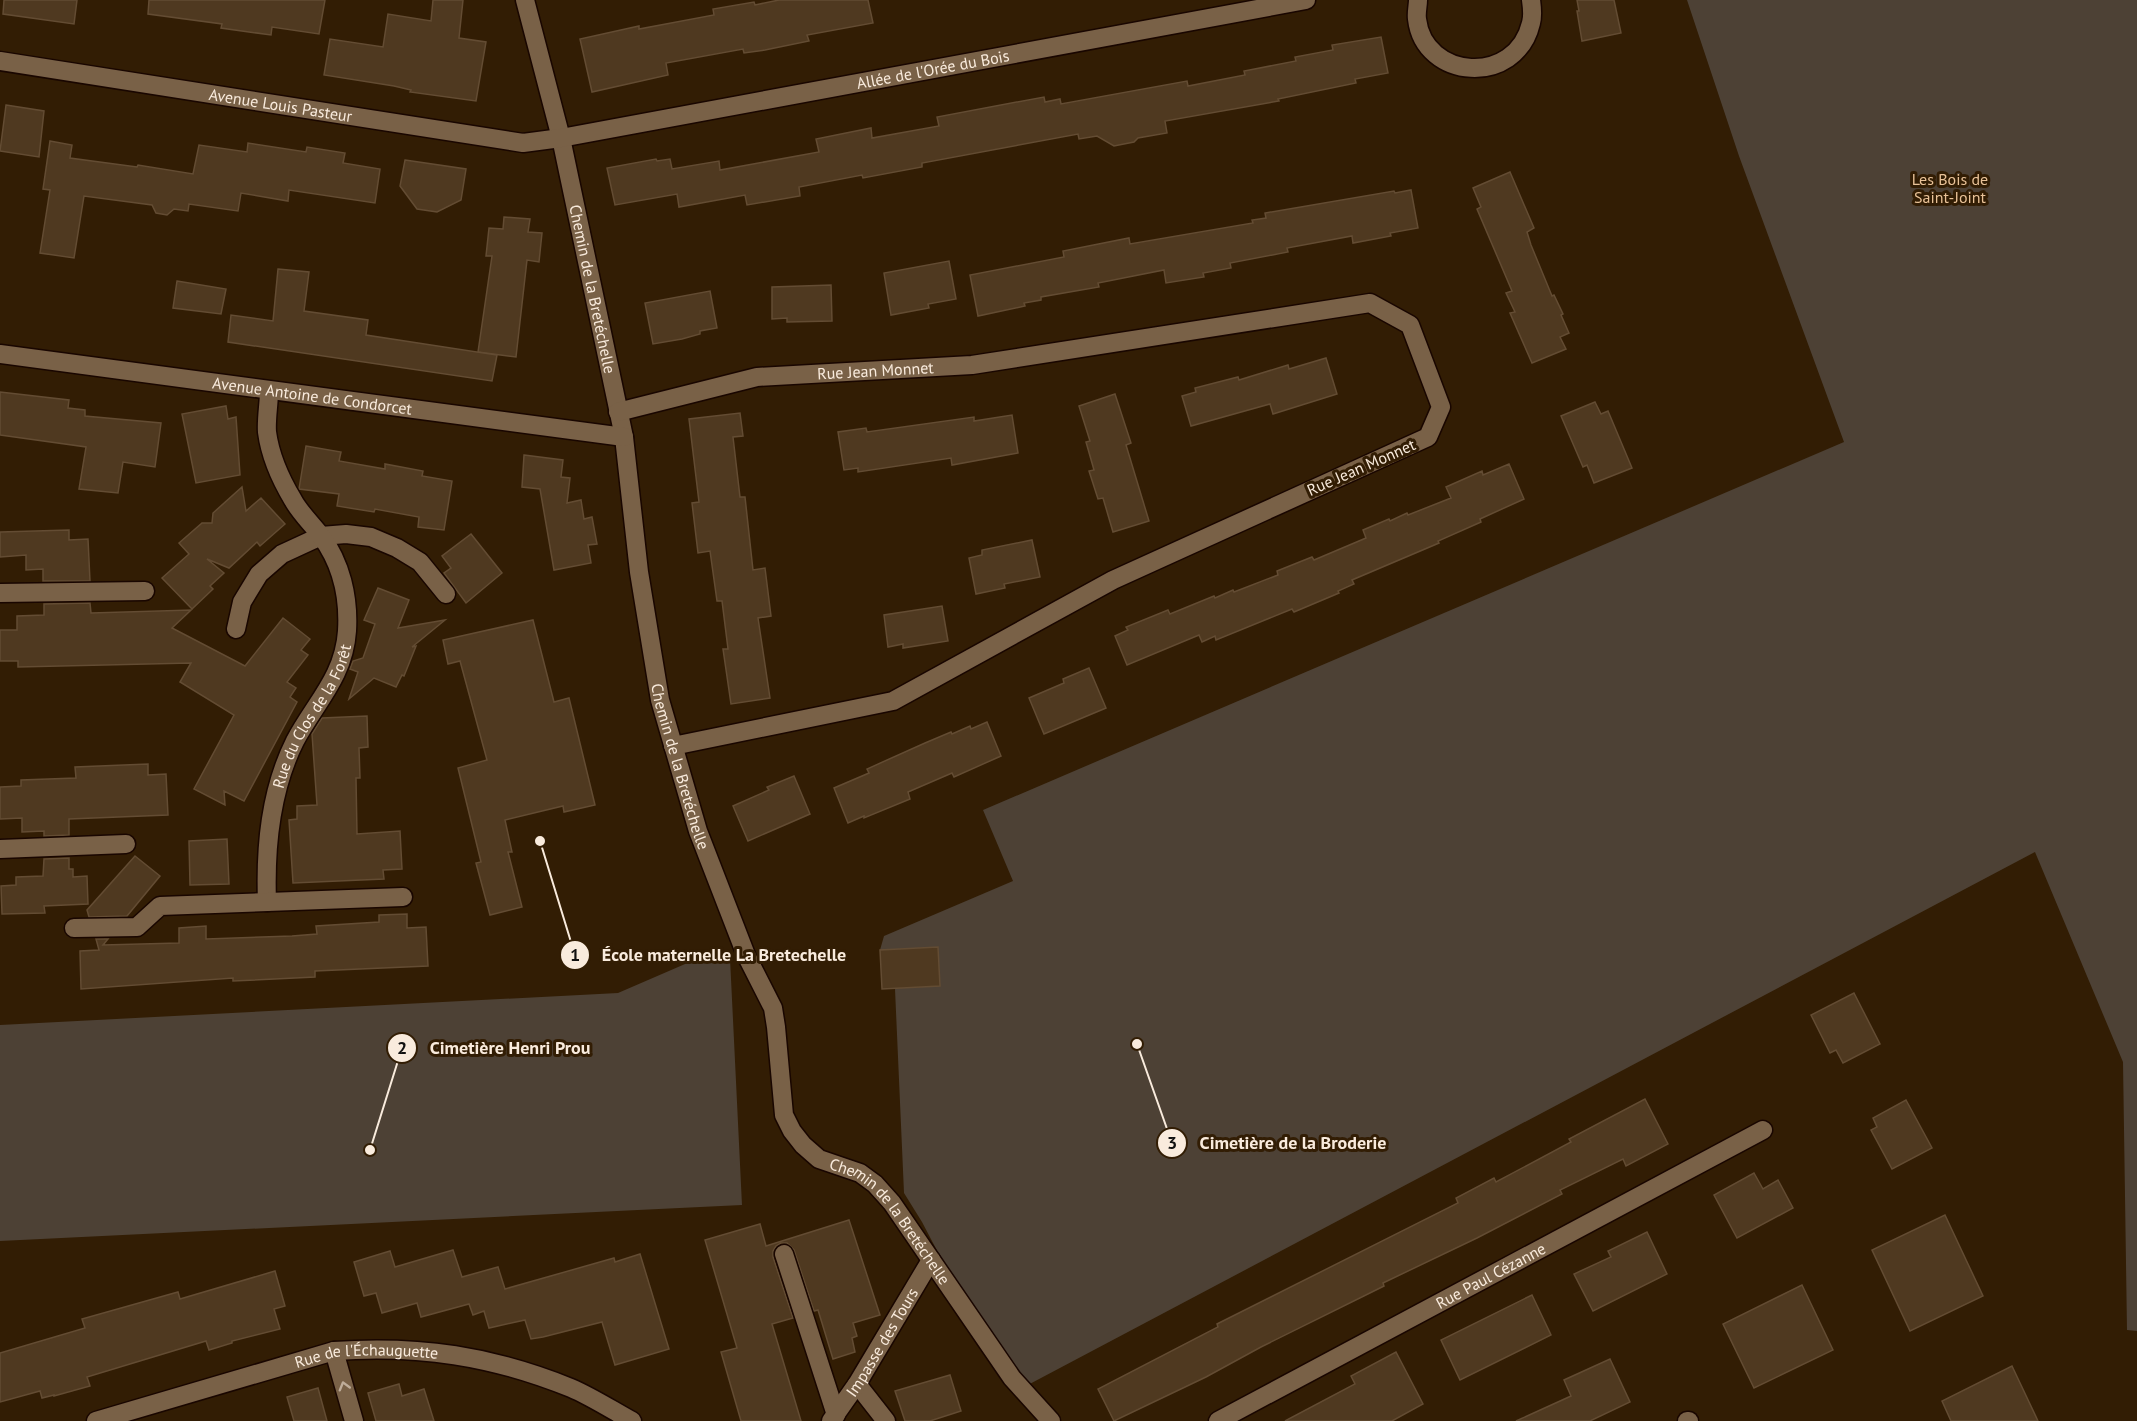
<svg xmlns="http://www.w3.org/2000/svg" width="2137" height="1421" font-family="'PT Sans',sans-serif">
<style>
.green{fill:#4d4135}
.building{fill:#4f3920;stroke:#634c33;stroke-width:1.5}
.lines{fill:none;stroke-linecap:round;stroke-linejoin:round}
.street-casing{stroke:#190600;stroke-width:21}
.street{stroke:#796147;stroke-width:18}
.oneway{stroke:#bfad9a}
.labels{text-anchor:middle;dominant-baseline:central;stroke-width:6;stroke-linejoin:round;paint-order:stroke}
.street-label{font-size:16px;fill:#f9ebdd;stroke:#321d04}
.park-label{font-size:16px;fill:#e9c298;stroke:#321d04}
.leader{fill:none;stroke:#f9ebdd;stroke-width:2}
.callout-dot{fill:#f9ebdd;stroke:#321d04;stroke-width:2}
.mark-label{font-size:18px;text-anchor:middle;font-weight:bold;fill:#111}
.callout-label{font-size:18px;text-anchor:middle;font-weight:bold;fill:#f9ebdd;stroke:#321d04;stroke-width:6;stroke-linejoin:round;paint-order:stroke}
</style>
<rect width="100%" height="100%" fill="#321d04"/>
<!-- green -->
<g class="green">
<polygon points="1687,0 2137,0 2137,1331 2127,1330 2123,1062 2035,852 1024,1387 974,1321 922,1222 904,1193 895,989 882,989 880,950 884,936 1013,881 983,810 1844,442 1739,156"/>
<polygon points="730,958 742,1205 0,1241 0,1025 618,993 692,961"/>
</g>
<!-- building -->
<g class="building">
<polygon points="4,0 77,0 74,24 3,14"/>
<polygon points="149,0 325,0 319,34 272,27 271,35 221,28 222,24 148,14"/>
<polygon points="433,0 463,0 459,38 486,42 476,101 410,92 411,90 394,86 324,75 330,39 383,47 388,14 431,21"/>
<polygon points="779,0 868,0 873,23 807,35 809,41 765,50 744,53 743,49 666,63 668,75 592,92 580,39 639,26 639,29 714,15 713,9 754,2 755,5"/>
<polygon points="1577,0 1614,0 1621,33 1582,41 1577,11 1579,11"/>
<polygon points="1381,37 1388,73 1355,79 1356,83 1278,99 1279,101 1165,121 1167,133 1138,138 1134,142 1114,146 1097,136 1079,139 1078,134 922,163 922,167 863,178 862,175 799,187 800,196 747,205 745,195 679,207 677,194 615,205 607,168 656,159 657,161 670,159 672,169 719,161 720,170 819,152 816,139 871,128 872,138 939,126 937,117 1044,97 1045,102 1060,99 1061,104 1187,81 1188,86 1245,75 1244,71 1296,61 1295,57 1333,50 1332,45"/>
<polygon points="6,105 44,111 39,157 0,151"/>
<polygon points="50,141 72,145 70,158 137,167 138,165 193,174 199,145 247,152 248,143 306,152 307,147 345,153 343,163 380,169 375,203 289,190 288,201 241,193 238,211 189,204 188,211 174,209 167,215 156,213 152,205 84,196 74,258 40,253 50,190 43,189"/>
<polygon points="405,160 466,169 461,200 437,212 417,209 400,186"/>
<polygon points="1510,172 1534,228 1527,232 1531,245 1552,296 1554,295 1563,314 1561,315 1569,333 1560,337 1566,349 1532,363 1510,313 1515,312 1506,293 1512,291 1477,209 1481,207 1473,188"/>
<polygon points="1411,190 1418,228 1390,233 1391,236 1353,243 1352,236 1287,248 1288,252 1230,263 1231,268 1203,273 1204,277 1166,283 1164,270 1098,283 1099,287 1041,297 1041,300 1024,303 1025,306 978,316 970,275 1064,257 1063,251 1129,238 1130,244 1253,223 1252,220 1266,218 1265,213 1394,191 1395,193"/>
<polygon points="504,217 530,219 528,232 542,233 539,262 527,260 516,357 478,352 492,256 486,256 489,228 503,229"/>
<polygon points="949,261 956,299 928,304 929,308 891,315 884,273"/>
<polygon points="278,269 309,272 304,311 368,320 366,335 497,355 492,381 228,342 231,315 273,321"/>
<polygon points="177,281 226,289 221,314 173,308"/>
<polygon points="831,285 832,321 787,322 787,318 772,319 772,287"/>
<polygon points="710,291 717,328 700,331 700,334 682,339 653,344 645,303"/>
<polygon points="1326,358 1337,394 1273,414 1270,404 1191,426 1182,396 1196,392 1195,388 1238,377 1239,380 1288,365 1289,369"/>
<polygon points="0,392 69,400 68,408 85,410 85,416 161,423 155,467 123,462 118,493 79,489 86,447 0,435"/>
<polygon points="1115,394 1131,443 1126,445 1149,521 1113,532 1103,498 1098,499 1089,471 1094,470 1086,442 1090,441 1079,406"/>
<polygon points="1595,402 1601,414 1608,411 1632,468 1594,483 1587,465 1583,467 1561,416"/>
<polygon points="226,406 228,419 236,417 240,475 196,483 182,414"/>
<polygon points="740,413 743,436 733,437 740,497 745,497 753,570 765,568 771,616 758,618 770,698 731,704 723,649 728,649 722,601 717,601 710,551 698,553 692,503 699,502 689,419"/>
<polygon points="1012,415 1018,453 952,465 951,458 858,472 858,468 844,470 838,432 866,428 867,432 974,417 974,421"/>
<polygon points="306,446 341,452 339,461 385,469 385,464 423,471 422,476 452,481 444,530 418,527 419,517 375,509 374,512 337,506 339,494 299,489"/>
<polygon points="524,455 563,460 561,477 570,478 567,503 581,500 584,519 592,517 597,544 588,545 591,563 554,570 540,489 522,487"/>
<polygon points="1509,464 1524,499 1480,519 1481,522 1438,541 1439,543 1352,580 1354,584 1338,591 1339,593 1294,612 1292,609 1216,640 1215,636 1202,642 1199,635 1127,665 1115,636 1128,630 1126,627 1168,610 1170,614 1214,596 1215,598 1233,590 1234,592 1278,575 1277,571 1312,557 1314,560 1366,538 1363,530 1389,519 1390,521 1407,513 1408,515 1451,498 1446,487 1482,471 1483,475"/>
<polygon points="242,487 246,511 261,498 285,524 260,546 257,542 229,568 207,559 224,573 210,586 213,589 192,609 162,578 189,554 179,543 202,523 212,523 213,513"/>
<polygon points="69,530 69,540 88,539 90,581 43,581 43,569 26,570 26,555 0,557 0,532"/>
<polygon points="471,534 502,573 466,603 444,573 451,568 442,556"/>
<polygon points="1032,540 1040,577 1004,584 1005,588 976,594 969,558 982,555 982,550"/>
<polygon points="378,588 409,600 398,628 445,620 412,647 416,646 404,676 402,675 396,687 374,678 349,699 358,672 350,669 353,661 363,658 375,624 364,620"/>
<polygon points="90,603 91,613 191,610 172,628 245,666 283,618 310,639 301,650 308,655 287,682 296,688 290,697 297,702 244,801 224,791 225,805 194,789 234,715 180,682 191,663 18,667 18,661 0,661 0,630 17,630 17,616 44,615 44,604"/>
<polygon points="942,606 948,641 903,648 903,644 888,647 884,615"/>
<polygon points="533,620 554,702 569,698 595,805 564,812 563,806 505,820 512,852 508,852 522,907 490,915 476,863 481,862 458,768 487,760 460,661 448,664 443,640"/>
<polygon points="1089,668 1106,708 1044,734 1029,698 1064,683 1063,679"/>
<polygon points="367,716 368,747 359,748 360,778 356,778 357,834 400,831 402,869 383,870 384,879 293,883 289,820 297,819 297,806 317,805 312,734 322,718"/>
<polygon points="987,722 1001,756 954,777 952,773 908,792 910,799 864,818 864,816 848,823 834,788 869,773 867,769 925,743 951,732 952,734 970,726 971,729"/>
<polygon points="148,764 148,775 166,774 168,815 69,819 69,835 44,836 44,831 22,832 22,818 0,819 0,787 21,786 21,780 76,778 75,767"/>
<polygon points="794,776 810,814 748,841 733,806 769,790 767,787"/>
<polygon points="227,839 229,884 190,885 189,841"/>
<polygon points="135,856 160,876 127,916 89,917 87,910"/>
<polygon points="69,858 69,869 73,869 73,877 87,876 88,904 44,906 45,913 2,914 1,886 16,885 16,877 43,876 44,859"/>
<polygon points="407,914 407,928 426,927 428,966 315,971 315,977 233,981 233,978 81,989 80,951 99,950 96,939 108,939 103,945 179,943 179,928 206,926 206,939 292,936 317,934 316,926 379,922 379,915"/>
<polygon points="938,947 940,986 882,989 880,950"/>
<polygon points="1854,993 1880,1044 1843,1063 1836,1050 1830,1053 1811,1015"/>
<polygon points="1645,1099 1668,1144 1626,1166 1623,1159 1560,1190 1562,1194 1477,1238 1383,1283 1384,1286 1261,1347 1206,1377 1114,1421 1098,1389 1218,1327 1217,1324 1458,1203 1456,1198 1494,1178 1496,1182 1571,1142 1569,1139"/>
<polygon points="1906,1100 1932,1148 1892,1169 1871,1130 1877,1127 1873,1118"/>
<polygon points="1754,1173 1763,1189 1778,1180 1793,1208 1737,1238 1714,1195"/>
<polygon points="1945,1215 1983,1296 1910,1331 1872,1250"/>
<polygon points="849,1220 880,1315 853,1323 857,1336 852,1338 855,1352 833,1359 818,1310 814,1311 794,1250 787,1243 781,1243 776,1246 773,1251 773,1257 793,1318 772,1324 801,1421 741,1421 721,1352 737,1348 705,1240 760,1224 766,1246"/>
<polygon points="1647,1232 1667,1274 1593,1311 1574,1274 1611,1257 1608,1251"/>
<polygon points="453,1250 462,1277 498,1267 505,1289 614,1258 615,1262 640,1254 669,1349 615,1365 602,1322 543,1337 531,1339 525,1320 489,1328 484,1311 473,1315 469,1304 421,1317 417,1303 382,1313 376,1293 364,1296 354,1262 390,1251 395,1267"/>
<polygon points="275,1271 285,1306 274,1309 280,1329 232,1341 232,1343 209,1350 206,1341 87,1377 90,1386 54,1396 54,1395 42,1398 40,1391 0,1402 0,1353 85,1328 82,1319 178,1292 180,1299"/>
<polygon points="1802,1285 1833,1350 1754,1388 1723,1324"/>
<polygon points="1532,1295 1551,1335 1460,1380 1441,1340"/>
<polygon points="1396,1352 1423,1404 1392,1421 1285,1421 1355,1384 1351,1376"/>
<polygon points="1610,1359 1630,1402 1590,1421 1516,1421 1571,1396 1564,1380"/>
<polygon points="2012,1366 2038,1421 1951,1421 1942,1401"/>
<polygon points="950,1375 961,1411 930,1421 905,1421 895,1391"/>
<polygon points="399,1384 402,1396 424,1389 434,1421 376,1421 368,1393"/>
<polygon points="318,1388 327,1421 294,1421 287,1397"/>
</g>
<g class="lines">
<!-- street casing -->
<g class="street-casing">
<g id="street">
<path id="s1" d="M525 0 561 138 624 437 639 572 660 700 698 831 746 955 773 1008 776 1027 784 1115 792 1131 803 1145 819 1159 860 1173 875 1184 892 1203 1012 1378 1051 1421"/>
<path d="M1418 0C1418 6 1416 13 1417 19 1424 80 1516 87 1531 23 1533 16 1532 7 1531 0"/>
<path id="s2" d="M0 61 523 143 561 138 1306 0"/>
<path id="s3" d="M0 354 624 437"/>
<path id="s4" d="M618 412 757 377 972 365 1370 303 1410 325 1441 407 1428 437 1113 580 893 701 673 746"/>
<polyline points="0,593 145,591"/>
<polyline points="236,629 242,602 259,574 282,554 321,536 346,534 371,537 397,548 420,562 446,594"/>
<polyline points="0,849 126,844"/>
<path id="s5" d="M267 902C265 847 270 791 295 741 315 703 344 677 347 631 349 597 341 563 321 536 312 524 300 513 293 500 281 480 270 455 267 432 266 419 269 404 269 391"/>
<polyline points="74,928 137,927 160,906 403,897"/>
<polyline points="784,1254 836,1415"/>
<polyline points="334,1351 354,1421"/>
<polyline points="857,1384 886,1421"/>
<path id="s6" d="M96 1421 334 1351C419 1345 492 1356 571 1388 592 1397 612 1410 632 1421"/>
<path id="s7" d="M831 1421 857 1384 931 1260"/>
<path id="s8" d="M1218 1421 1763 1130"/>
<polyline points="1687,1421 1689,1421"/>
</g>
</g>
<!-- street -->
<use href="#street" class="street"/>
</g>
<!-- one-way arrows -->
<defs><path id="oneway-chevron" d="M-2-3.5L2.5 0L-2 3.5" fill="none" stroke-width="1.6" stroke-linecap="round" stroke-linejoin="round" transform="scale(1.5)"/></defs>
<use class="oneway" href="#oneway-chevron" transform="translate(344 1386) rotate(-106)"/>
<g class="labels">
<!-- street labels -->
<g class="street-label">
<text stroke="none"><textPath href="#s2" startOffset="946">Allée de l'Orée du Bois</textPath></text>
<text stroke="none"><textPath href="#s2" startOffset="284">Avenue Louis Pasteur</textPath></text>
<text stroke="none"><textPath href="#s1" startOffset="297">Chemin de la Bretéchelle</textPath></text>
<text stroke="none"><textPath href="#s4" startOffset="262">Rue Jean Monnet</textPath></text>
<text stroke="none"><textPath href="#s3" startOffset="315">Avenue Antoine de Condorcet</textPath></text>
<text transform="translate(1361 467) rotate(-24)">Rue Jean Monnet</text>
<text stroke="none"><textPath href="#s5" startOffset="195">Rue du Clos de la Forêt</textPath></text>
<text stroke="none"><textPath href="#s1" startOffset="783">Chemin de la Bretéchelle</textPath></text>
<text stroke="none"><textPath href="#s1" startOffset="1305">Chemin de la Bretéchelle</textPath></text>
<text stroke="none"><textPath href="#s8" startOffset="309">Rue Paul Cézanne</textPath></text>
<text stroke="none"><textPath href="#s7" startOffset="94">Impasse des Tours</textPath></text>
<text stroke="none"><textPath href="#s6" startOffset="280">Rue de l'Échauguette</textPath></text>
</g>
<!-- park labels -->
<g class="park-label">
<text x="1950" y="179">Les Bois de<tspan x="1950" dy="18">Saint-Joint</tspan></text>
</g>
</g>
<!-- callouts -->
<path class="leader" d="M540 841L575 955M370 1150L402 1048M1137 1044L1172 1143"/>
<g class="callout-dot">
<circle cx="540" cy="841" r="6"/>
<circle cx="370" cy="1150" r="6"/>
<circle cx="1137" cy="1044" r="6"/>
<circle cx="575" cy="955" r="15"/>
<circle cx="402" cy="1048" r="15"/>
<circle cx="1172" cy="1143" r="15"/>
</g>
<g class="mark-label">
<text x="575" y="961">1</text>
<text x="402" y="1054">2</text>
<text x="1172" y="1149">3</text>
</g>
<g class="callout-label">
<text x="724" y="961">École maternelle La Bretechelle</text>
<text x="510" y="1054">Cimetière Henri Prou</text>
<text x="1293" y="1149">Cimetière de la Broderie</text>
</g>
</svg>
